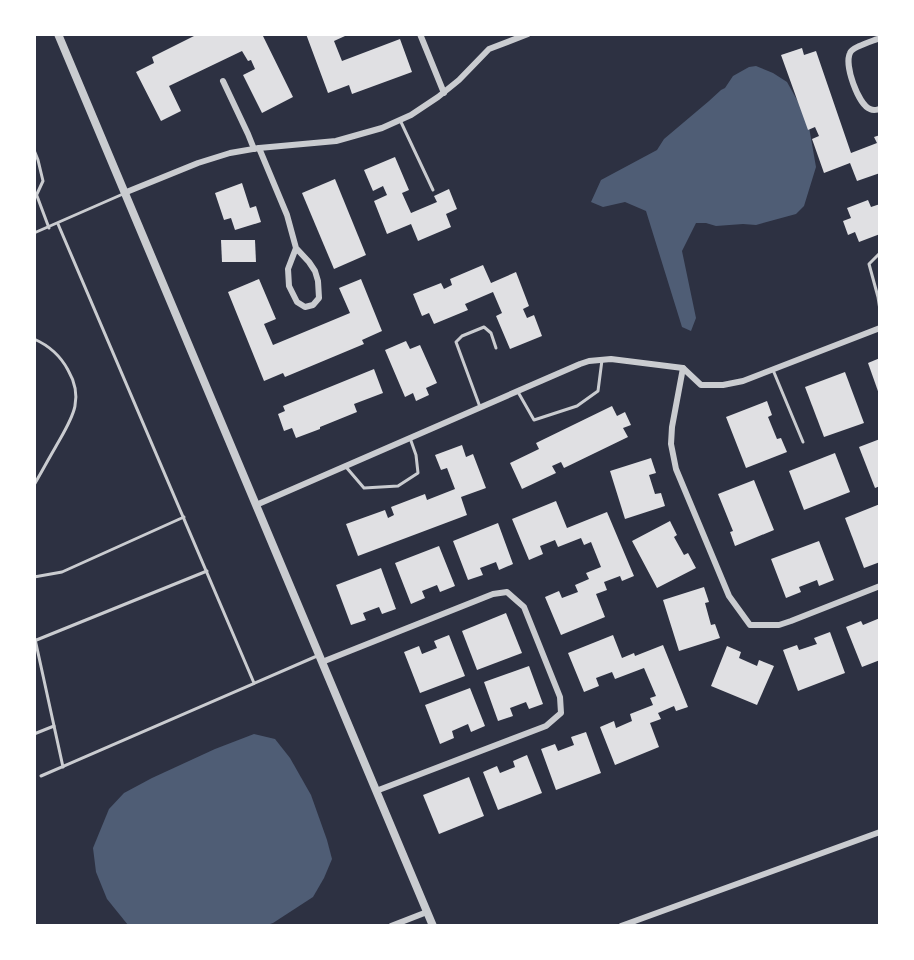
<svg xmlns="http://www.w3.org/2000/svg" width="914" height="960" font-family="Ubuntu,sans-serif">
<style>
.water{fill:#4f5d75}
.building{fill:#e0e0e3}
.lines{fill:none;stroke-linecap:round;stroke-linejoin:round}
.service{stroke:#caccd0;stroke-width:3}
.minor{stroke:#caccd0;stroke-width:6}
.tertiary{stroke:#caccd0;stroke-width:8}
</style>
<rect width="100%" height="100%" fill="#2d3142"/>
<!-- water -->
<g class="water">
<polygon points="756,66 773,73 787,82 805,114 809,127 816,167 804,206 796,214 756,225 743,224 716,226 706,223 696,223 682,251 696,318 691,331 682,327 646,211 625,202 603,207 591,202 601,180 657,150 664,139 709,101 721,90 725,88 733,76 749,67"/>
<polygon points="254,734 275,739 290,758 311,795 327,840 332,859 324,878 313,897 273,923 267,925 128,925 107,899 96,872 93,848 109,809 124,793 152,778 215,749"/>
</g>
<!-- building -->
<g class="building">
<polygon points="198,34 262,34 293,97 262,113 243,75 255,69 251,60 248,61 242,51 169,86 181,111 161,121 136,72 154,63 152,57"/>
<polygon points="306,34 345,34 345,36 334,41 342,61 400,39 412,72 352,94 349,85 328,93"/>
<polygon points="802,48 804,55 816,51 851,153 877,143 874,137 880,135 880,173 857,181 850,163 824,173 812,139 819,136 815,127 808,130 781,55"/>
<polygon points="395,157 409,190 402,193 411,213 437,202 434,196 449,189 457,209 446,214 451,227 418,241 411,224 387,234 374,201 387,195 383,186 373,191 364,170"/>
<polygon points="335,179 366,255 334,269 302,193"/>
<polygon points="242,183 250,208 256,206 261,222 235,230 231,218 224,220 215,193"/>
<polygon points="868,200 871,207 880,204 880,234 859,242 855,232 848,235 843,221 851,218 847,208"/>
<polygon points="221,240 255,240 256,262 222,262"/>
<polygon points="483,265 491,283 516,272 529,306 523,309 527,318 534,315 542,336 510,349 496,316 502,313 493,292 465,304 468,310 434,324 429,313 422,316 413,294 441,283 444,289 452,285 450,279"/>
<polygon points="259,279 276,319 264,324 273,345 350,313 339,288 361,279 382,331 362,340 364,344 285,377 283,373 264,381 228,292"/>
<polygon points="406,341 410,349 420,345 437,383 426,388 429,395 416,401 413,393 405,397 385,350"/>
<polygon points="880,358 880,394 879,394 868,363"/>
<polygon points="374,369 383,393 354,404 357,412 320,427 320,429 296,438 292,428 284,431 278,414 285,411 283,406"/>
<polygon points="845,372 864,423 824,437 805,387"/>
<polygon points="767,401 772,415 768,417 777,439 781,438 787,452 746,468 726,417"/>
<polygon points="612,406 617,416 625,412 631,425 623,428 628,437 564,468 561,462 552,466 556,473 522,489 510,463 539,449 536,443"/>
<polygon points="880,439 880,486 875,488 859,447"/>
<polygon points="462,445 466,457 473,454 486,488 461,497 467,515 358,556 346,524 385,510 388,518 394,515 391,507 425,494 427,500 455,489 447,468 441,470 435,455"/>
<polygon points="835,453 850,492 804,510 789,471"/>
<polygon points="651,458 656,473 649,475 655,494 661,493 665,506 625,519 610,471"/>
<polygon points="754,480 774,530 735,546 730,532 733,531 718,494"/>
<polygon points="556,501 567,528 607,512 634,576 622,581 620,576 604,582 607,590 596,594 605,617 561,635 545,597 559,591 562,598 578,592 575,585 589,579 586,573 601,567 591,542 584,545 581,538 558,547 555,540 540,546 543,554 529,560 512,519"/>
<polygon points="880,504 880,562 864,568 845,518"/>
<polygon points="670,521 677,535 674,537 684,555 688,553 696,568 657,588 632,541"/>
<polygon points="498,523 513,564 499,570 496,562 480,568 483,575 468,580 453,541"/>
<polygon points="819,541 834,580 819,586 817,580 799,587 801,592 786,598 771,559"/>
<polygon points="439,546 455,586 440,592 437,585 422,591 425,598 411,604 395,563"/>
<polygon points="381,568 396,609 382,614 379,607 363,613 366,620 351,625 336,585"/>
<polygon points="704,587 709,602 705,603 711,625 715,624 720,638 679,651 663,600"/>
<polygon points="506,613 522,653 477,670 462,631"/>
<polygon points="880,618 880,660 862,667 846,627 861,621 863,625"/>
<polygon points="830,632 845,673 798,691 783,650 797,645 799,650 817,644 814,638"/>
<polygon points="449,635 465,676 420,693 404,652 419,646 422,654 437,648 434,641"/>
<polygon points="613,635 622,658 634,653 635,656 663,645 688,707 676,711 674,706 658,713 661,719 650,723 659,747 615,765 600,727 614,721 616,728 632,721 630,714 653,705 650,698 656,696 644,668 615,679 612,672 596,678 599,686 584,692 568,653"/>
<polygon points="727,646 741,652 739,658 757,666 759,660 774,666 757,705 711,686"/>
<polygon points="529,666 543,704 529,709 526,702 510,708 513,716 498,721 484,682"/>
<polygon points="470,688 485,726 471,732 468,724 452,731 454,738 440,744 425,705"/>
<polygon points="586,732 601,773 556,790 541,749 555,744 558,751 574,745 571,737"/>
<polygon points="527,755 542,793 498,810 483,772 497,766 500,773 515,767 513,761"/>
<polygon points="469,777 484,816 439,834 423,795"/>
</g>
<g class="lines">
<!-- service -->
<g class="service">
<polyline points="400,120 433,190"/>
<polyline points="34,150 38,160 43,181 36,196 34,196"/>
<polyline points="37,196 49,228"/>
<polyline points="58,224 254,683"/>
<polyline points="34,233 123,194"/>
<polyline points="880,253 869,264 878,297 880,310"/>
<path d="M34 339C50 346 60 355 68 370 86 401 70 421 55 448 48 460 41 473 34 485"/>
<polyline points="773,370 803,442"/>
<polyline points="518,392 534,420 577,406 598,391 602,360"/>
<polyline points="480,407 456,342 462,336 484,327 491,333 496,348"/>
<polyline points="346,467 364,488 398,486 418,473 416,455 410,438"/>
<polyline points="34,577 62,572 184,517"/>
<polyline points="35,639 63,767"/>
<polyline points="34,641 207,571"/>
<polyline points="34,734 54,726"/>
<polyline points="41,776 317,656"/>
</g>
<!-- minor -->
<g class="minor">
<polyline points="420,34 444,93"/>
<path d="M880 38C873 41 852 47 850 53 844 65 858 104 870 109 874 111 875 110 880 109"/>
<polyline points="223,81 248,134 254,149"/>
<polyline points="259,148 287,215 296,248 309,262 315,271 318,281 319,298 313,305 305,307 297,302 289,286 288,269 296,248"/>
<polyline points="124,193 198,163 230,153 259,148 336,141 382,128 411,115 438,97 459,80 489,49 528,34"/>
<polyline points="683,368 672,427 671,444 676,469 729,596 750,625 779,625 791,621 880,586"/>
<polyline points="256,505 580,364 589,361 611,359 683,368 701,385 723,385 743,381 880,328"/>
<polyline points="322,662 493,594 507,592 524,607 560,697 561,713 546,726 376,791"/>
<polyline points="391,926 427,912"/>
<polyline points="621,926 880,832"/>
</g>
<!-- tertiary -->
<polyline class="tertiary" points="58,34 433,926"/>
</g>
<!-- border -->
<rect width="914" height="960" fill="none" stroke="#ffffff" stroke-width="72"/>
</svg>
